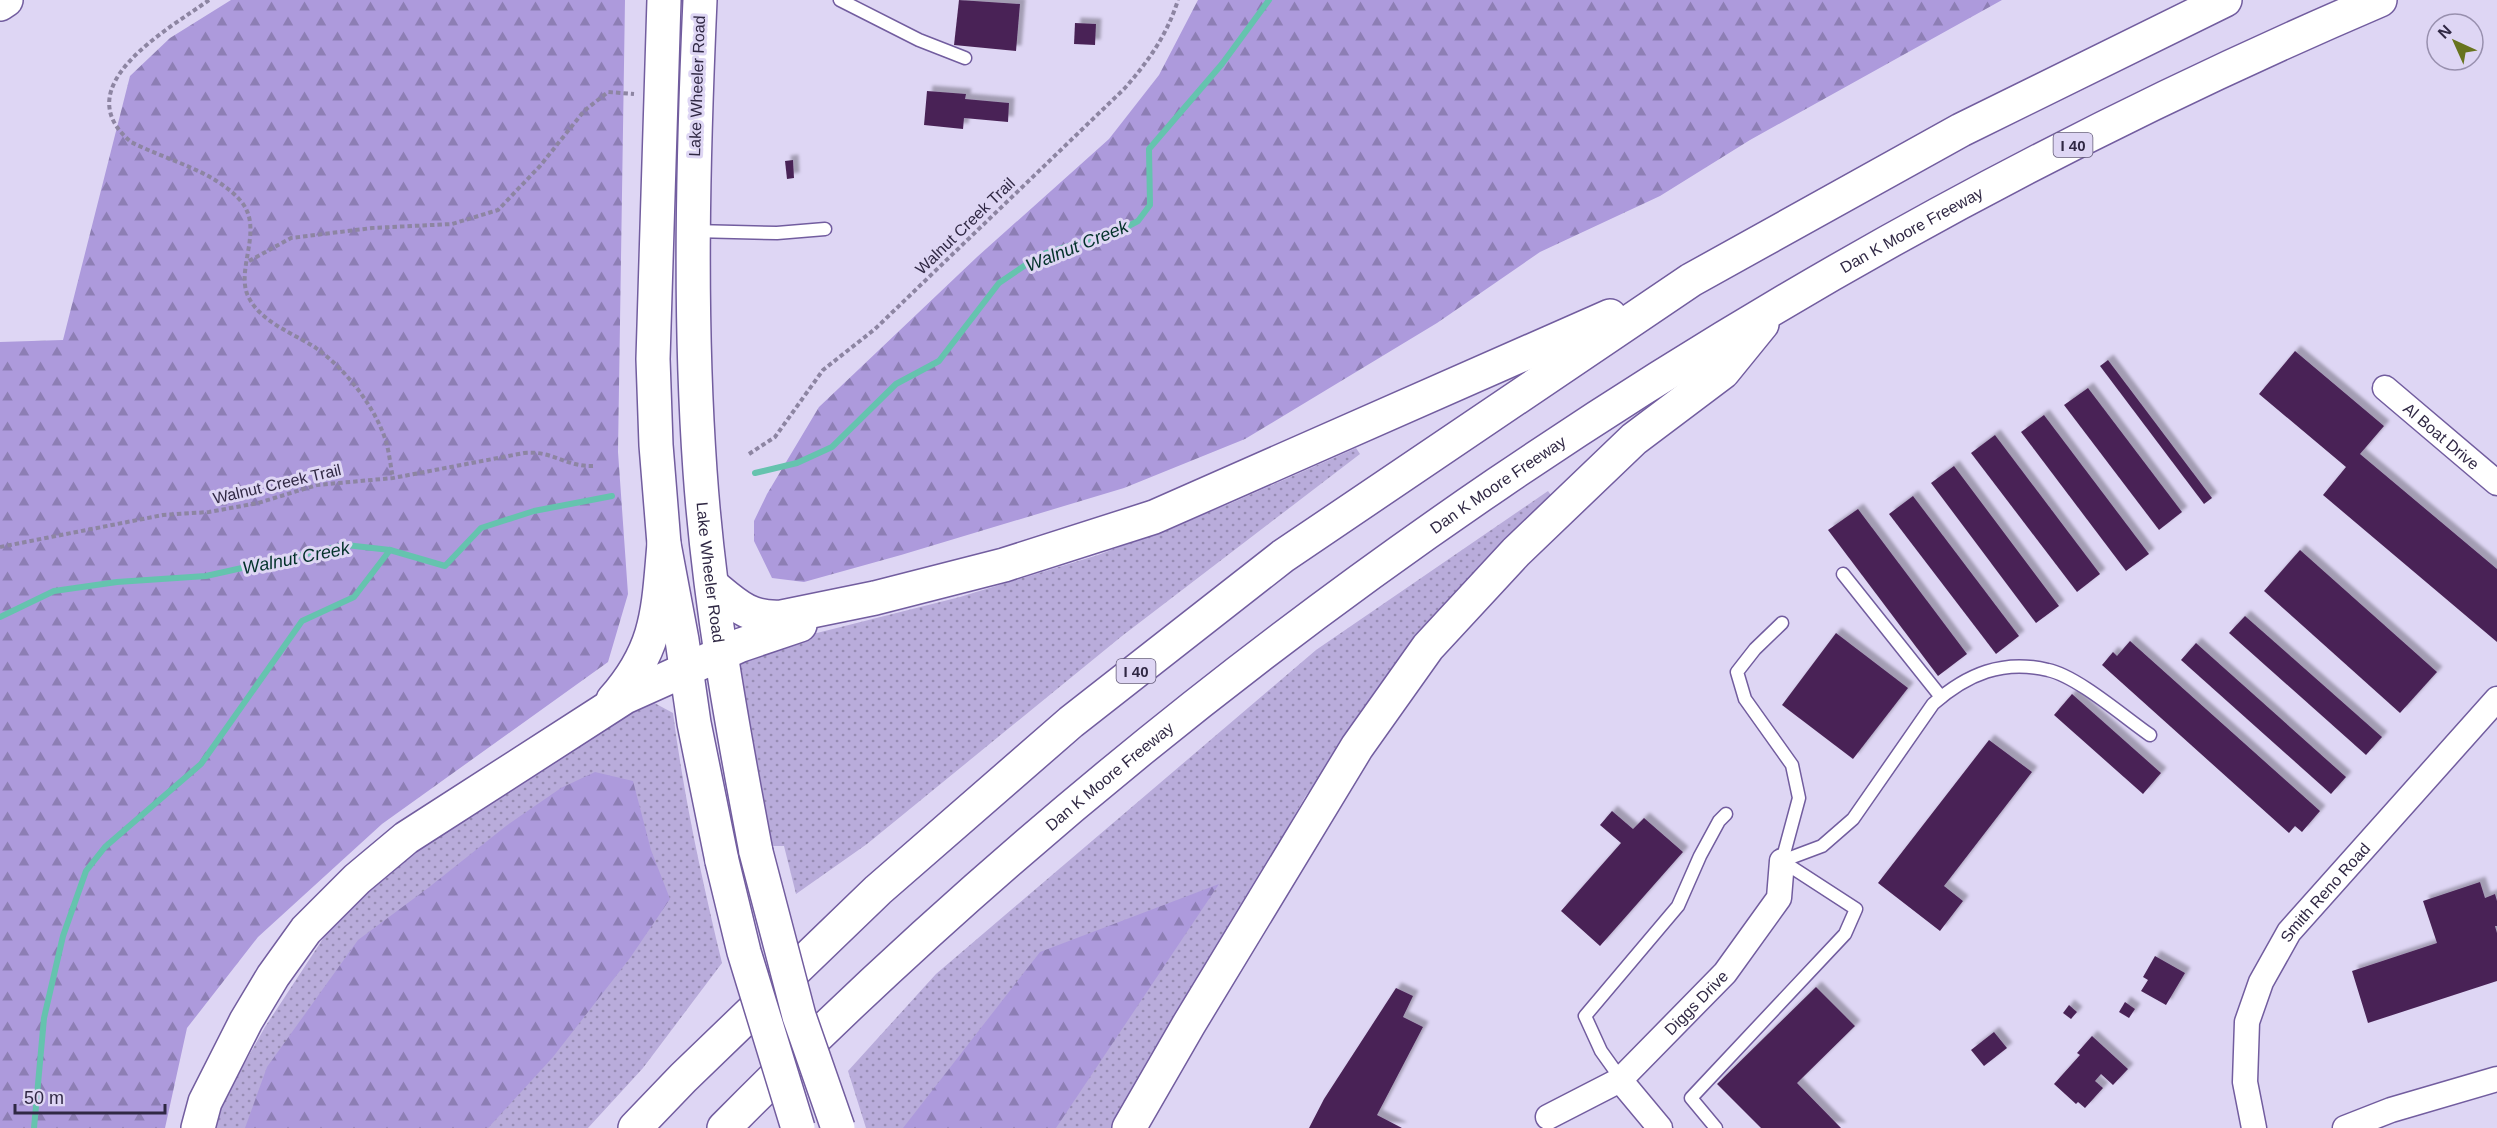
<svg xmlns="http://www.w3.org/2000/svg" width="2497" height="1128" font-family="Helvetica,sans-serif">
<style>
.grass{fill:url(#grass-dots)}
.forest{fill:url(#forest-firs)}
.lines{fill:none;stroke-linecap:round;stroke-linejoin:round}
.stream{stroke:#65c3ae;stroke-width:6}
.building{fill:#4a2456;filter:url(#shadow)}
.service-casing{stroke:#725d9f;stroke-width:15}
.minor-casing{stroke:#725d9f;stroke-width:27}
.secondary-casing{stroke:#725d9f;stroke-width:36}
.motorway-casing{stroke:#725d9f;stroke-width:36}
.path{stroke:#8d85a2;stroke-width:4;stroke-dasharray:4.5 3;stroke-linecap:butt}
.service{stroke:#fff;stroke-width:12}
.minor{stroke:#fff;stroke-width:24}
.secondary{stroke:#fff;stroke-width:33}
.motorway{stroke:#fff;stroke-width:33}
.secondary-bridge-casing{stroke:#725d9f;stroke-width:36;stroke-linecap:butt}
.secondary-bridge{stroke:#fff;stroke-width:33}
.labels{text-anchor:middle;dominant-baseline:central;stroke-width:6;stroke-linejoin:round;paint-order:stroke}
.shield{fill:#ded6f4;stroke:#645c79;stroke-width:1.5}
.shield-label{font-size:15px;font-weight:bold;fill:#302844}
.street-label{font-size:16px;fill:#302844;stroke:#ded6f4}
.water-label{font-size:18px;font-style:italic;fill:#03322a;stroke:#ded6f4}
</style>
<defs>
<pattern id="grass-dots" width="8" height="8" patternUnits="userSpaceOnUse" patternTransform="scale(1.5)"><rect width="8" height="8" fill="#b9acdb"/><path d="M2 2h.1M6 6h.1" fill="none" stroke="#978cb3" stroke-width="1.8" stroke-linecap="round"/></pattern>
<pattern id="forest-firs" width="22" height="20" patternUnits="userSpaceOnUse" patternTransform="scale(1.5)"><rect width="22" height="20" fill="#ad9adc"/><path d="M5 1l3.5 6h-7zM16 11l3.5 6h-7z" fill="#8d7eb4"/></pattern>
<filter id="shadow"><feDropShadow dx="5.5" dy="-5.5" stdDeviation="1.5" flood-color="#0004"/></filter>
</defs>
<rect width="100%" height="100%" fill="#ded6f4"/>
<!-- grass -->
<g class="grass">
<polygon points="1356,448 1360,454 1122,636 867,844 796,894 784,846 771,846 739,669 741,659 793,639 960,597 1098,555 1229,504"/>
<polygon points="1548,491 1553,498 1418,644 1305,797 1115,1128 866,1128 848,1071 936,974 1316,650"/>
<path d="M647 699 673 713C684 798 702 880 722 963L643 1068 588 1128H214L218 1110 265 1027 332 925 415 848Z"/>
</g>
<!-- forest -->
<g class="forest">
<polygon points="231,0 625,0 618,452 628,594 608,662 382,824 258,937 187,1028 165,1128 0,1128 0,342 63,340 130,76 170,38"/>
<polygon points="1198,0 2002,0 1750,140 1660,196 1540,252 1437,323 1245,439 1124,488 901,555 804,582 772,578 754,541 754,521 767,494 819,407 977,257 1109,139 1159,75"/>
<polygon points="595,772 633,781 651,850 670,899 630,958 553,1057 488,1128 245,1128 267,1067 358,940 428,888 506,826 561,788"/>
<polygon points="1219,884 1056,1128 903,1128 1040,952"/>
</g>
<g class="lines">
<!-- stream -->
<g class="stream">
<polyline points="755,473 797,463 832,447 896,384 939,361 999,283 1030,262 1046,253 1123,229 1138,221 1150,205 1149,149 1222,64 1269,0"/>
<polyline points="0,617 54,591 117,582 206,576 346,545 390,550 445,566 481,528 534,511 612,496"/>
<polyline points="34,1128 44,1018 63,936 86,871 105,847 201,764 302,621 354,597 390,550"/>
</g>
</g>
<!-- building -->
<g class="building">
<polygon points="959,0 1020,4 1016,51 954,45"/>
<polygon points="1075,23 1096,24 1095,45 1074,44"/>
<polygon points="927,91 966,94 965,99 1009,103 1008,122 964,118 963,129 924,125"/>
<polygon points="793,160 794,178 787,179 785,161"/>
<polygon points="2295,351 2384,426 2360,454 2497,569 2497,642 2323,495 2346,467 2259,394"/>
<polygon points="2108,360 2212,498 2204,504 2100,366"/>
<polygon points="2088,388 2182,512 2159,530 2064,405"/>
<polygon points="2044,415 2149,554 2126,571 2021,432"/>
<polygon points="1995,435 2100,574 2077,592 1971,453"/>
<polygon points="1954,466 2059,606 2036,623 1931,483"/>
<polygon points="1913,496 2019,636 1996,654 1889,514"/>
<polygon points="1858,509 1967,654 1938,676 1828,530"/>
<polygon points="2300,550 2437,672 2400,713 2264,591"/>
<polygon points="2245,616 2382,737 2366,755 2229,633"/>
<polygon points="1836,633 1908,688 1853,759 1782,705"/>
<polygon points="2130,641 2320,811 2302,832 2295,826 2289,833 2102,665 2113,652 2117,656"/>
<polygon points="2196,643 2346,777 2331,794 2181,660"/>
<polygon points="2072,694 2161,773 2143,794 2054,715"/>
<polygon points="1989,740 2032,772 1944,886 1963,901 1940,931 1878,883"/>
<polygon points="1612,811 1633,829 1644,818 1683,852 1600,946 1561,911 1621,843 1600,825"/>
<polygon points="2480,882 2485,898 2495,894 2497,901 2497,926 2495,926 2497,933 2497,981 2368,1023 2352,971 2437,943 2423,901"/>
<polygon points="2155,956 2185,973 2166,1005 2141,991 2148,980 2143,977"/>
<polygon points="1816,987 1855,1026 1797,1083 1841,1128 1761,1128 1717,1084"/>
<polygon points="1396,988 1413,996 1403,1017 1423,1027 1377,1115 1402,1128 1309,1128 1324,1099"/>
<polygon points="2125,1002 2135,1009 2129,1018 2119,1012"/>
<polygon points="2069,1005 2077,1012 2071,1019 2063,1013"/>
<polygon points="1994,1032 2007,1048 1984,1066 1971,1050"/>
<polygon points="2092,1036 2128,1069 2113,1085 2101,1074 2095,1081 2103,1088 2085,1108 2078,1102 2076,1104 2054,1084 2080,1055 2077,1053"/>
</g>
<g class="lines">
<!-- service casing -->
<g class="service-casing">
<g id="service">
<polyline points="840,0 919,40 965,58"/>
<polyline points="694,231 777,233 825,229"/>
<polyline points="1843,574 1941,697"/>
<path d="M1782 861 1822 846 1853 819 1933 704C1967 674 2003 659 2048 670 2077 676 2124 717 2150 735"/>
<polyline points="1782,861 1799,798 1792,765 1745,699 1737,672 1755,649 1782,623"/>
<polyline points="1621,1079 1601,1051 1585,1016 1678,906 1700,856 1719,821 1726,814"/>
<polyline points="1716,1128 1691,1098 1845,934 1856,909 1782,861"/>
</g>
</g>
<!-- minor casing -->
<g class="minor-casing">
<g id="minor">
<path id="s1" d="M2385 388 2497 483"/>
<polyline points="1548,1117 1620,1080"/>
<path id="s2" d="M1660 1128 1620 1080 1725 973 1779 898 1782 861"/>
<path id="s3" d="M2254 1128 2245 1082 2247 1022 2261 982 2289 932 2497 699"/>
<polyline points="2345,1128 2391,1110 2497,1079"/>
</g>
</g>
<!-- secondary casing -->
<g class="secondary-casing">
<g id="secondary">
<polyline points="664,0 653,359 656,445 664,544 682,640 694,723 722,861"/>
<path id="s4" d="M700 0C693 157 689 314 700 471 709 600 732 726 756 852"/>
<polyline points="0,4 6,0"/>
</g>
</g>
<!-- motorway casing -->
<g class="motorway-casing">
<g id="motorway">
<path d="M712 585C736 605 749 619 782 617L875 598 1004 565 1154 517 1610 316"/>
<path d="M613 700C659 648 658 610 664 544"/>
<polyline points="198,1128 205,1102 246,1021 273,976 306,930 357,879 406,838 625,697 741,645 800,625"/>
<polyline points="635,1128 683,1078 878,890 1071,722 1283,556 1691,280 1961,130 2225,0"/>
<path id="s5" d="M724 1128C1196 650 1763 264 2380 0"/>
<polyline points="1129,1128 1189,1024 1357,747 1428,647 1516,552 1634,439 1723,372 1762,324"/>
</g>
</g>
<!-- path -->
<g class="path">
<path d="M209 0C169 29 64 86 131 142 166 160 212 170 239 199 266 227 235 268 248 296 260 322 293 333 316 348 344 368 371 402 383 433 389 447 390 464 393 478"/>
<polyline points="249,261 291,238 372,228 452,224 498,210 540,166 584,111 608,92 634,94"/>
<path d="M749 454 775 437 823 370 875 329 1124 89C1148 62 1167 35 1178 0"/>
<path d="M0 547 163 515 209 512 258 503 317 485 393 478 524 453C552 450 566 467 593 466"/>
</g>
<!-- service -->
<use href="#service" class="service"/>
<!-- minor -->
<use href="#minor" class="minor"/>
<!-- secondary -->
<use href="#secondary" class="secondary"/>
<!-- motorway -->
<use href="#motorway" class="motorway"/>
<!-- secondary-bridge casing -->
<g class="secondary-bridge-casing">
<g id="secondary-bridge">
<polyline points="756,852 799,1016 838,1128"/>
<polyline points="722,861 744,952 798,1128"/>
</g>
</g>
<!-- secondary-bridge -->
<use href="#secondary-bridge" class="secondary-bridge"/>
</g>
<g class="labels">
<!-- shield labels -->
<g class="shield">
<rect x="2053.5" y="133" width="39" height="24" rx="4.5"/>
<rect x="1116.5" y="659" width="39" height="24" rx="4.5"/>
</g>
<g class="shield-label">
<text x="2073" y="145">I 40</text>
<text x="1136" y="671">I 40</text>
</g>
<!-- street labels -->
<g class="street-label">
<text transform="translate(697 86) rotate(-88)">Lake Wheeler Road</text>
<text transform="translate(965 226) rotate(-44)">Walnut Creek Trail</text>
<text stroke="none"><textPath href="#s5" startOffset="1494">Dan K Moore Freeway</textPath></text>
<text stroke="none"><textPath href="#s1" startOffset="74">Al Boat Drive</textPath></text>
<text transform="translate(277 484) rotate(-13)">Walnut Creek Trail</text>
<text stroke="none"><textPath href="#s5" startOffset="1008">Dan K Moore Freeway</textPath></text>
<text stroke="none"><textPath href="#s4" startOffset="573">Lake Wheeler Road</textPath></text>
<text stroke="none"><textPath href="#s5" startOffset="522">Dan K Moore Freeway</textPath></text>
<text stroke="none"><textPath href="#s3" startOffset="260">Smith Reno Road</textPath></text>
<text stroke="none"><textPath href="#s2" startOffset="171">Diggs Drive</textPath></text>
</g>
<!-- water labels -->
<g class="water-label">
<text transform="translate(1077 246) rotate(-22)">Walnut Creek</text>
<text transform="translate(296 558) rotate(-11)">Walnut Creek</text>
</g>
</g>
<!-- north arrow -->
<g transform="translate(2455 42) rotate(315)"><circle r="28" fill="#ded6f4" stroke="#9890ae" stroke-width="1.5"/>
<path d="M0-4.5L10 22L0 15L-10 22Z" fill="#68741e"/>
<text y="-9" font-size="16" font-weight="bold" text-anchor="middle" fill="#302844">N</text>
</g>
<!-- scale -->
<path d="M15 1104v9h150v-9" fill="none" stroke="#302844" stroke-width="3"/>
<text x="24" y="1104" font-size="18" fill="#302844" stroke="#ded6f4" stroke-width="4.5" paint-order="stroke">50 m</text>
</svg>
